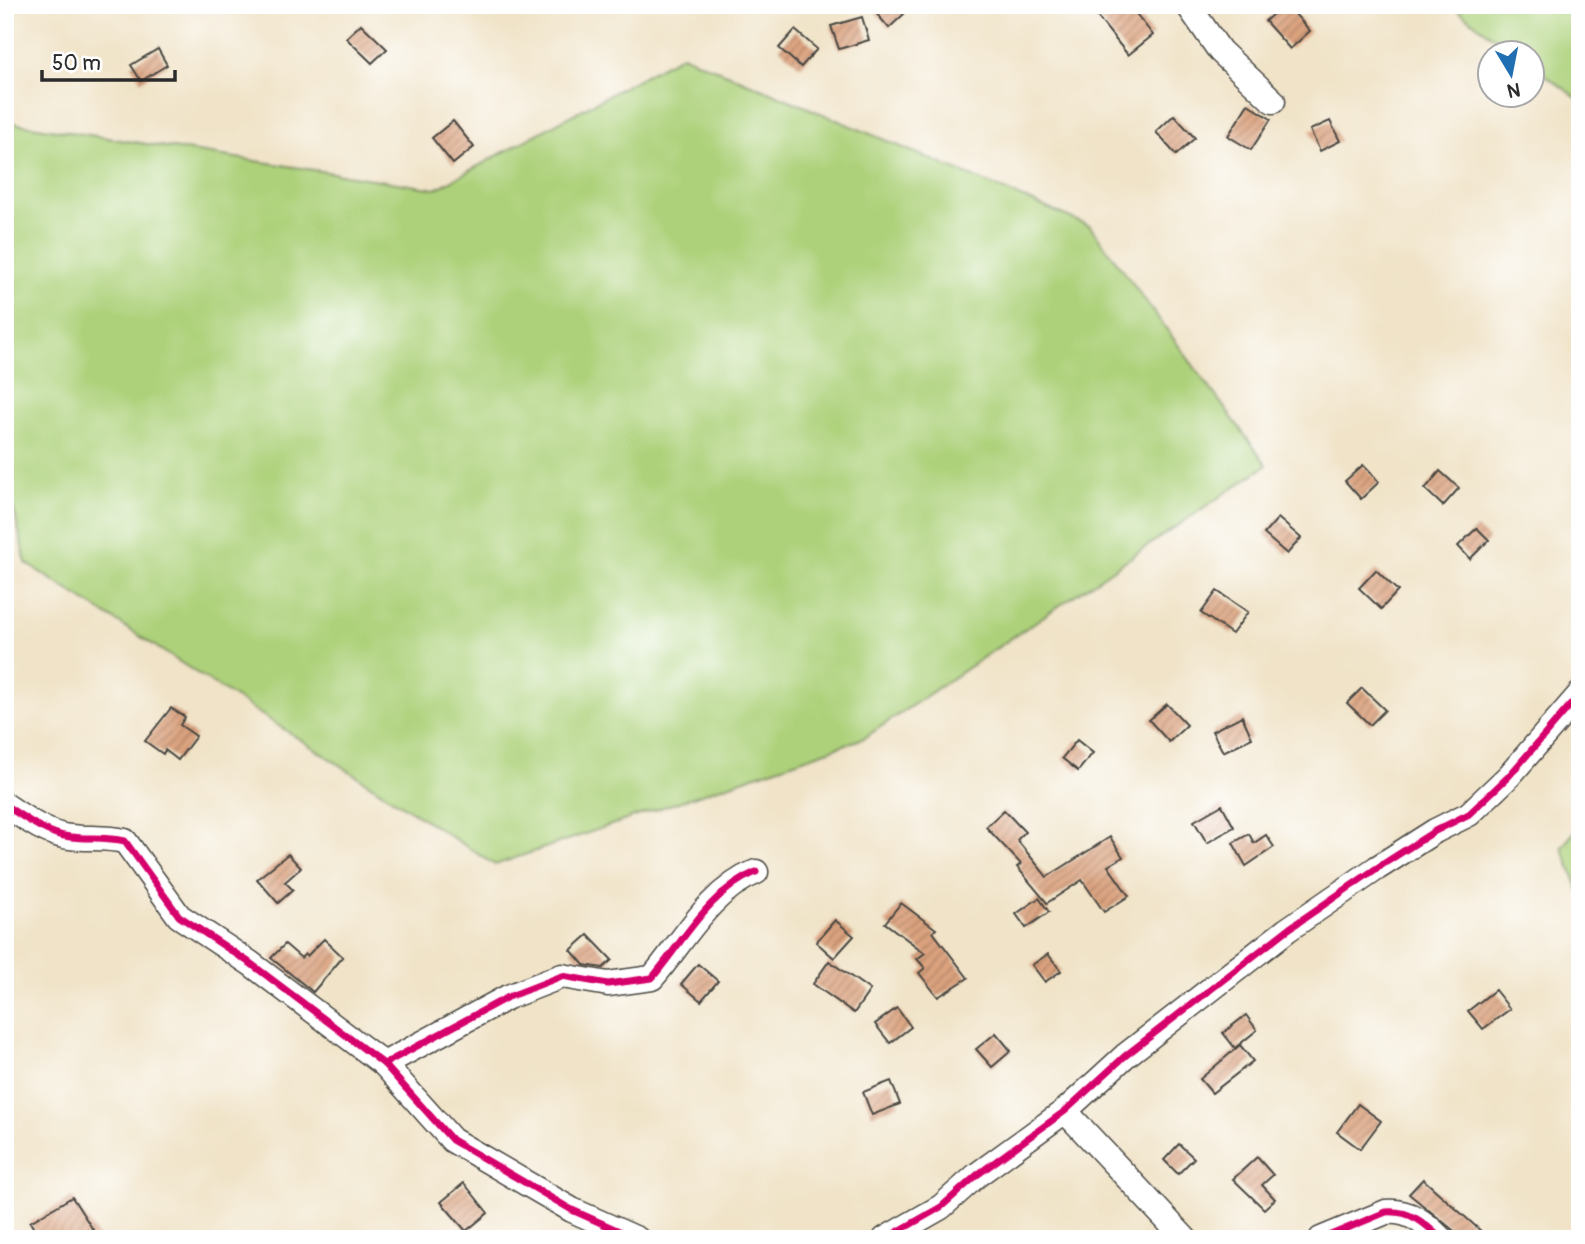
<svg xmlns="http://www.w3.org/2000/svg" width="1585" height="1244" font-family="Pangolin,sans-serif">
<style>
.grass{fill:#add17a;stroke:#6c7e52;stroke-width:2}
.building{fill:url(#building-hatch)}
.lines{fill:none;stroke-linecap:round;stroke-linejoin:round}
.minor-casing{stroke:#494742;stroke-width:27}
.minor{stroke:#fff;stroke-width:24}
.cycleway-casing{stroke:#fff;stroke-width:11}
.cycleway{stroke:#d6006c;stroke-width:7}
</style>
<defs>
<pattern id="building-hatch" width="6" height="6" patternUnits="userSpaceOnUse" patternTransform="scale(1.75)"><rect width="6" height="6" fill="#dba27e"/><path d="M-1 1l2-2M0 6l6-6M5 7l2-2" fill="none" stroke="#b28467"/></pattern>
</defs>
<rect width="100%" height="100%" fill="#fff"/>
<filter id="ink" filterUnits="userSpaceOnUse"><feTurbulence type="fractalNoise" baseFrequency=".0143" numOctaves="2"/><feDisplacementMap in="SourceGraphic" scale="14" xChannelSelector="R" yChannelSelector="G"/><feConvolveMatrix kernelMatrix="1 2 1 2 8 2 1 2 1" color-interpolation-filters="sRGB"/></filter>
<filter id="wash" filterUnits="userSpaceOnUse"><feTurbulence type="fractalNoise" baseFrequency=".00686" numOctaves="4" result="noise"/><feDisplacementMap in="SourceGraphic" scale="28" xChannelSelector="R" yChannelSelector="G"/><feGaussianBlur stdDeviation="1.57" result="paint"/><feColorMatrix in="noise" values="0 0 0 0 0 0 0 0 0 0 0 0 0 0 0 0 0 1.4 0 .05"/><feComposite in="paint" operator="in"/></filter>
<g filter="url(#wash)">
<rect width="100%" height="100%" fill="#f0e3c7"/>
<!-- grass -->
<g class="grass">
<polygon points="1450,5 1580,5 1580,100 1533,66 1532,52 1514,52"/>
<polygon points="682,55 1090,226 1267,465 864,738 495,865 26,563 5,470 5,122 436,189"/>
<polygon points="1580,825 1580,893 1562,847"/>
</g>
<g id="blocks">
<!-- building -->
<g class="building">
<polygon points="869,5 896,5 904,14 889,28"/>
<polygon points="1106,5 1129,5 1153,35 1128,55 1095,14"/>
<polygon points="1283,5 1287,5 1310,31 1290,49 1265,21"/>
<polygon points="862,17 869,40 839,49 831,26"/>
<polygon points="361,24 387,49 372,63 346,38"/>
<polygon points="795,30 817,49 801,67 779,48"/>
<polygon points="158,49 167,65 141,81 131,65"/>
<polygon points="1248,104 1271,119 1251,150 1228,136"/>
<polygon points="1174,115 1195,138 1176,155 1156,132"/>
<polygon points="453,121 474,147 453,164 432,138"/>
<polygon points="1330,121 1340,141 1320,151 1310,130"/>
<polygon points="1363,465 1379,482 1361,499 1345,481"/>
<polygon points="1440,471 1459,488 1443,506 1425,489"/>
<polygon points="1278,518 1301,538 1287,554 1264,534"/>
<polygon points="1477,528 1489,540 1470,559 1458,546"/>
<polygon points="1376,570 1398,591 1381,609 1359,588"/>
<polygon points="1217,591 1248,612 1232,634 1201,613"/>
<polygon points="1362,688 1385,710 1370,725 1347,703"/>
<polygon points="1167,704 1187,725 1169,742 1149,720"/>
<polygon points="171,708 185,717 180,725 196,736 178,760 165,750 163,754 145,741"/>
<polygon points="1242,716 1252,738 1223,752 1212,731"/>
<polygon points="1077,740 1093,753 1078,771 1062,758"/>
<polygon points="1222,805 1234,827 1207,843 1194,821"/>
<polygon points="1004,810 1025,832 1017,840 1047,877 1110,837 1123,857 1108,866 1129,896 1104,912 1082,880 1047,903 1017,867 1021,864 986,827"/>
<polygon points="1249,834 1254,843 1266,835 1274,847 1246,866 1233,843"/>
<polygon points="288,854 301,868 285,882 293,890 278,903 257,879"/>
<polygon points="1039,898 1049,912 1026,928 1016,914"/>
<polygon points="901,903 936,929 933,932 968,978 938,997 919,973 925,968 917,959 925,953 885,923"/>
<polygon points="835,920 854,936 834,958 816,942"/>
<polygon points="588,935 612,960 603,968 584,965 571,950"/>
<polygon points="324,939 343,957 313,992 271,958 285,944 301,958 305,954 307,956"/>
<polygon points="1048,954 1061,971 1045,982 1032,965"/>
<polygon points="829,961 870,990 854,1013 813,984"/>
<polygon points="698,964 718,981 701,1001 681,984"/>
<polygon points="1495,990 1510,1009 1483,1029 1468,1011"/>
<polygon points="897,1008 911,1027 890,1043 875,1024"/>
<polygon points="1246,1015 1257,1030 1235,1048 1223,1033"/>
<polygon points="996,1033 1011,1051 992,1067 976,1049"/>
<polygon points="1240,1045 1253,1061 1212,1093 1200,1079"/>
<polygon points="891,1081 900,1104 872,1115 863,1092"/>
<polygon points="1358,1104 1381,1121 1360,1149 1337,1132"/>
<polygon points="1179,1144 1194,1158 1178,1174 1164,1160"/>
<polygon points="1257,1157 1273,1175 1262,1185 1275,1199 1264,1209 1233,1179"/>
<polygon points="1423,1179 1482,1232 1476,1239 1464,1239 1409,1194"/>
<polygon points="464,1183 488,1213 466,1231 441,1202"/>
<polygon points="72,1197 99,1239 40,1239 30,1222"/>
</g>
</g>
</g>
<g filter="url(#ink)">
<use href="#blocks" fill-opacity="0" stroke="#494742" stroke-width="2"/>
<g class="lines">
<!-- minor casing -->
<g class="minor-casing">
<g id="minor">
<polyline points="1188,5 1220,51 1273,101"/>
<path d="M5 805C23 817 48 835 70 837 89 839 106 837 125 841L179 916 250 963 384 1064 452 1140 572 1210 637 1239"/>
<path d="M384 1064 508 997 562 976 608 984 652 978C683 942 709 891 756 872"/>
<polyline points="1065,1111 1185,1239"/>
<polyline points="885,1239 941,1207 977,1175 1065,1111 1125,1056 1287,930 1377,868 1435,831 1469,814 1509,776 1580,694"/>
<path d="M1321 1239 1386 1212C1410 1210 1425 1223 1441 1239"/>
</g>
</g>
<!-- minor -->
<use href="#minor" class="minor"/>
<!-- cycleway casing -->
<g class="cycleway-casing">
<g id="cycleway">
<path d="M5 805C23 817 48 835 70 837 89 839 106 837 125 841L179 916 250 963 384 1064 452 1140 572 1210 637 1239"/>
<path d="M384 1064 508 997 562 976 608 984 652 978C683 942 709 891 756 872"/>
<polyline points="885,1239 941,1207 977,1175 1065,1111 1125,1056 1287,930 1377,868 1435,831 1469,814 1509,776 1580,694"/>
<path d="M1321 1239 1386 1212C1410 1210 1425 1223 1441 1239"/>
</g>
</g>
<!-- cycleway -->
<use href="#cycleway" class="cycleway"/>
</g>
</g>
<!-- margin -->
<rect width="1585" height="1244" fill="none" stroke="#fff" stroke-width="28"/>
<!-- north arrow -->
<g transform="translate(1511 74) rotate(170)"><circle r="33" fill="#ffffff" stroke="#aaaaaa" stroke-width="2"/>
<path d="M0-5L12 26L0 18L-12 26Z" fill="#1f6fb2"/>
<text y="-10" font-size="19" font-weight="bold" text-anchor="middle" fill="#2b2b2b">N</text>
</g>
<!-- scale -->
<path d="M42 70v10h133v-10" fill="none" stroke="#2b2b2b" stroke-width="3.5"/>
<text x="52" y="70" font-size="21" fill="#2b2b2b" stroke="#ffffff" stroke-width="5" paint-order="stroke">50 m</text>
</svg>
